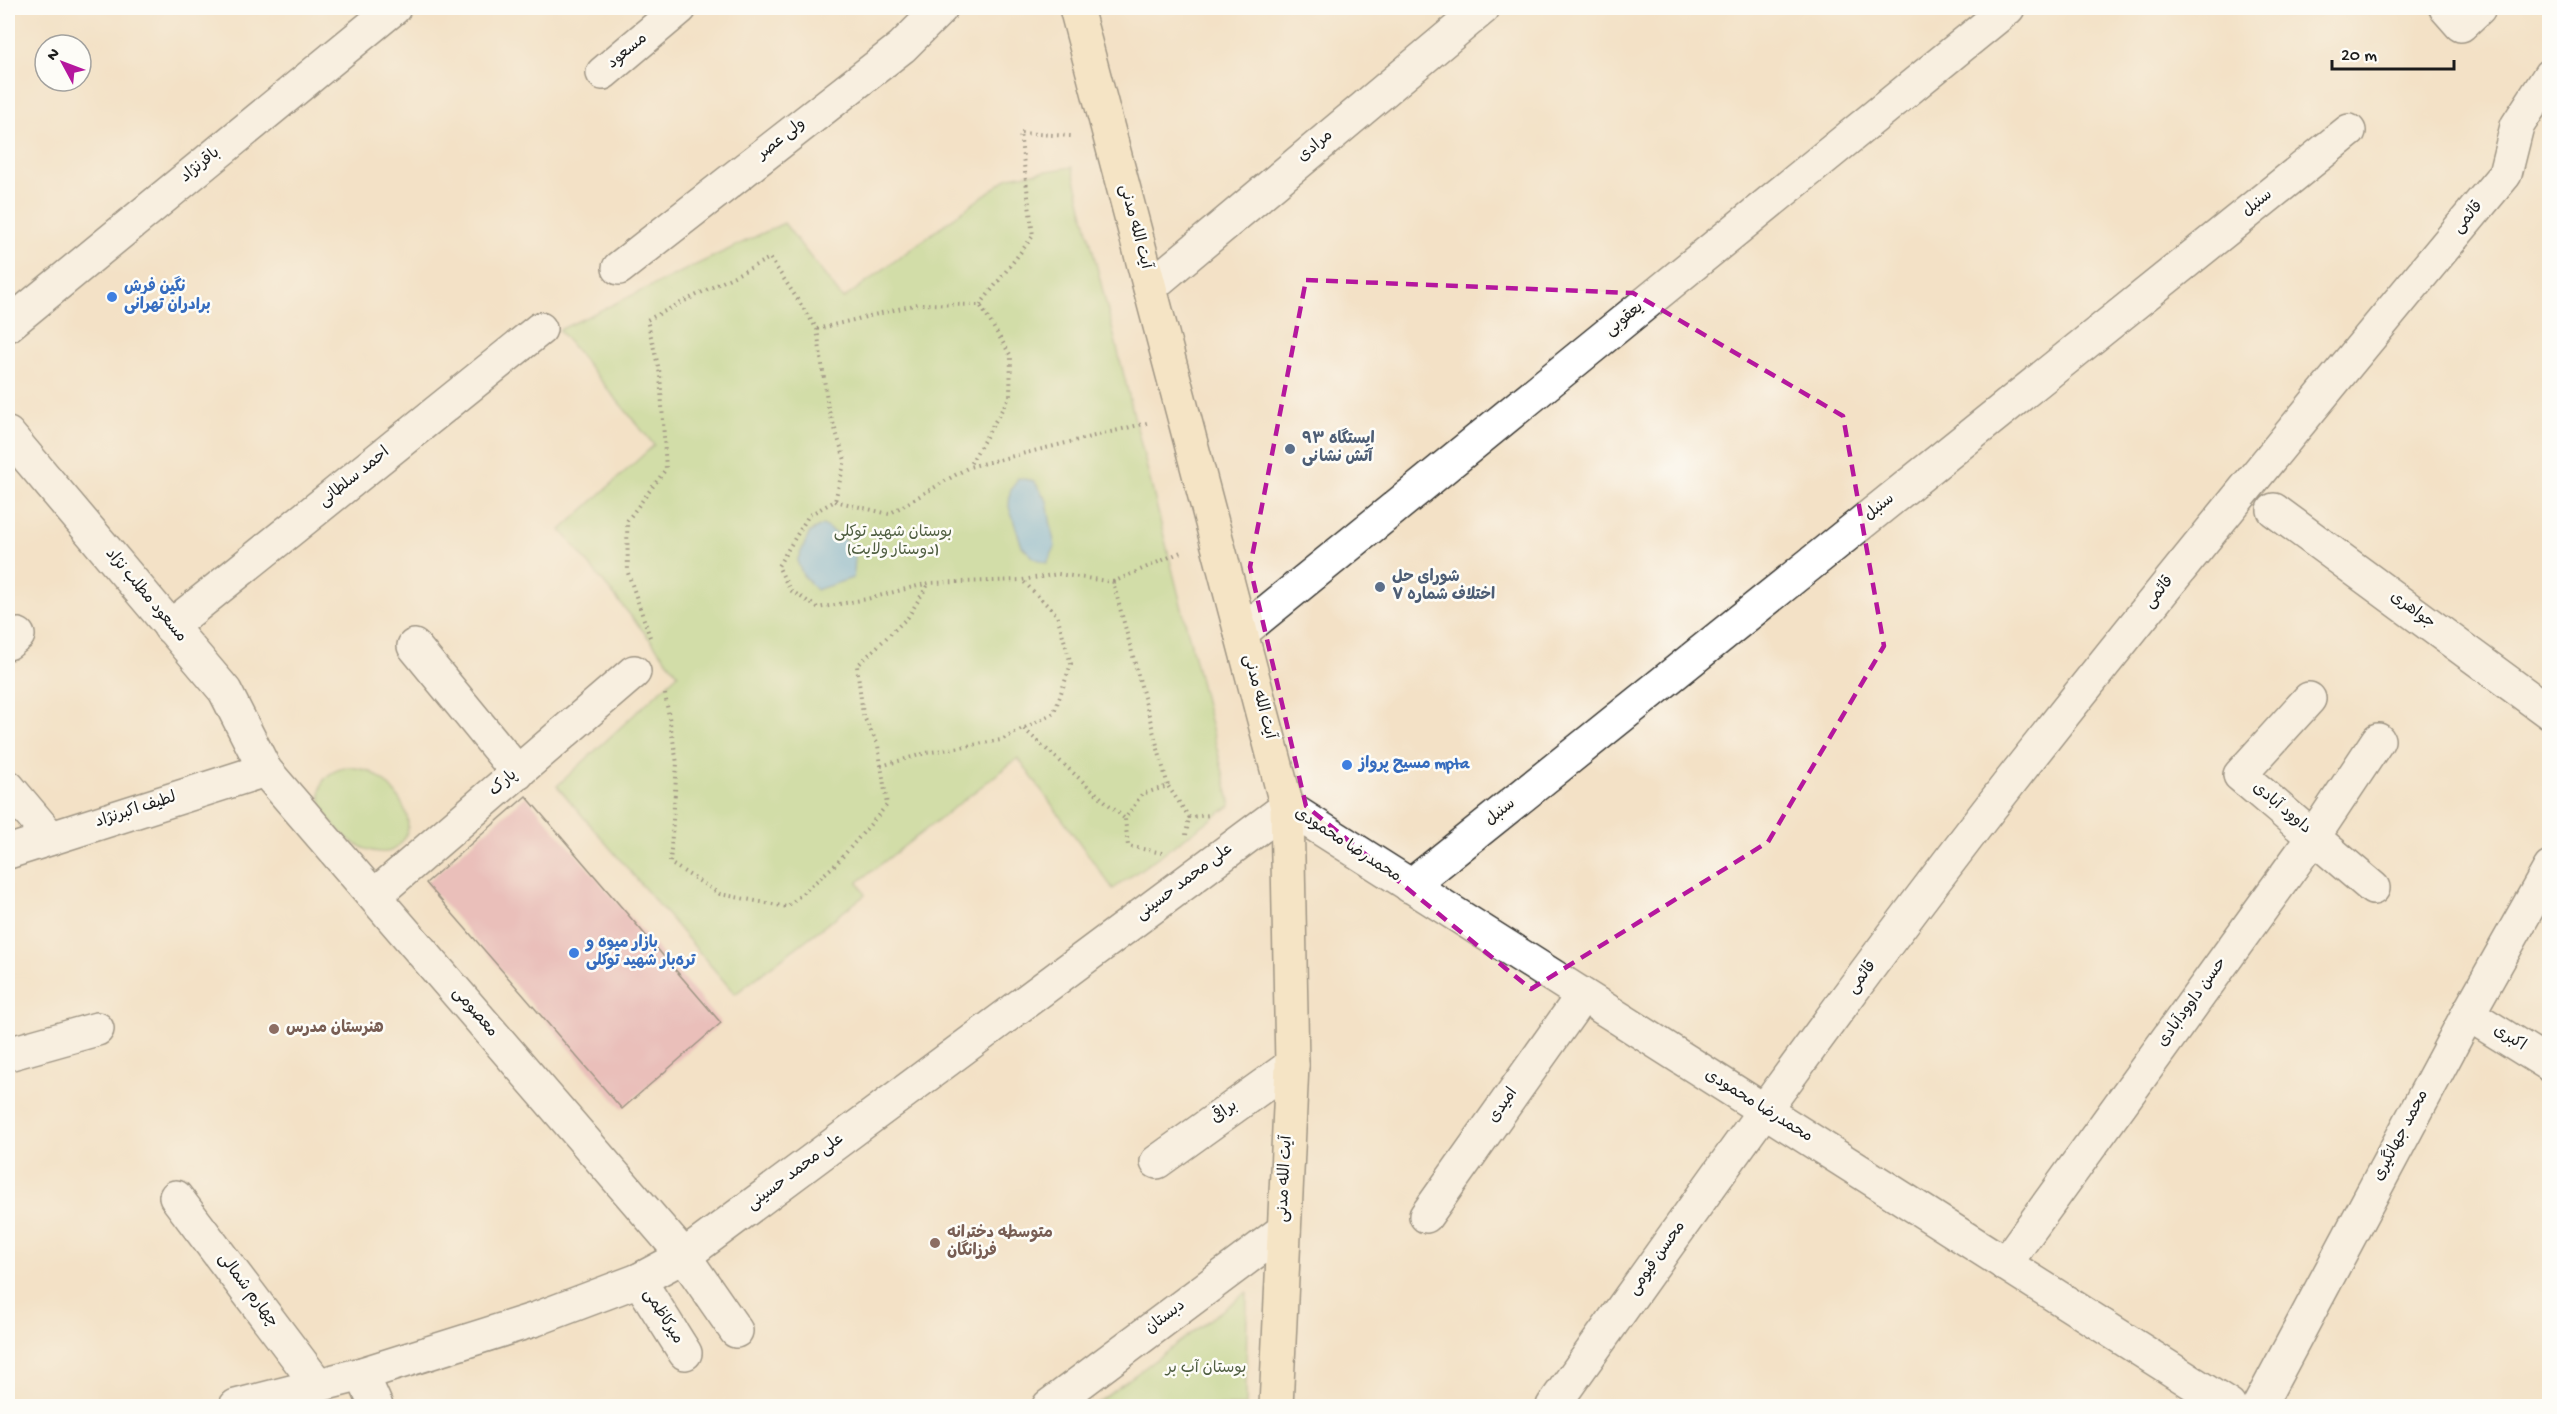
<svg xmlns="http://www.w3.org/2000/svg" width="2557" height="1414" font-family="'Gochi Hand','Playpen Sans Arabic',sans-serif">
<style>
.green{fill:#abd783;stroke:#647a50;stroke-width:1.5}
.water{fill:#6ab6e3;stroke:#436980;stroke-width:1.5}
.building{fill:#df94ab}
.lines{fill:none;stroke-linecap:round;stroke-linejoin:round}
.street-casing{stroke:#3c3a36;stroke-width:36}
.secondary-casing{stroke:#3c3a36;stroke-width:36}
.path{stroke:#3c3a36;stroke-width:4;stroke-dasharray:1.5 4.5;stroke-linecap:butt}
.street{stroke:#fff;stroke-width:33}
.secondary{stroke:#f9e7c3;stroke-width:33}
.marked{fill:none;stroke:#b5179e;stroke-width:4.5;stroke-dasharray:12 8;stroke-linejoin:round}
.shop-dot{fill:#3f7fe0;stroke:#fdfcf7;stroke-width:2}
.service-dot{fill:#5c6f8a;stroke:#fdfcf7;stroke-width:2}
.education-dot{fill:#8d6e63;stroke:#fdfcf7;stroke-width:2}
.labels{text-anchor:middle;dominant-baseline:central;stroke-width:5;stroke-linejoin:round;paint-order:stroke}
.street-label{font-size:16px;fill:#1c1c1c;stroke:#fdfcf7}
.shop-label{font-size:16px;font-weight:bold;fill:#366cbe;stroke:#fdfcf7;text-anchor:start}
.service-label{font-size:16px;font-weight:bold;fill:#4e5e75;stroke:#fdfcf7;text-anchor:start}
.park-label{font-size:16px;fill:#4e5d40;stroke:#fdfcf7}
.education-label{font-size:16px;font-weight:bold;fill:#785e54;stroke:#fdfcf7;text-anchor:start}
</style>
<rect width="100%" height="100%" fill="#fdfcf7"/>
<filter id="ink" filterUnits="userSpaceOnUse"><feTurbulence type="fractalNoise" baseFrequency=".0167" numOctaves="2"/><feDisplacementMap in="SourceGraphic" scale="12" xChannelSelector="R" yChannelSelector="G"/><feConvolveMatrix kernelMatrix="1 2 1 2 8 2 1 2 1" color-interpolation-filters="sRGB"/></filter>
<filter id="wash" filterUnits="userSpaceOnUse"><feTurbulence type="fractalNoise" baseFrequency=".008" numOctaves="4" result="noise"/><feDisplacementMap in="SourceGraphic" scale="24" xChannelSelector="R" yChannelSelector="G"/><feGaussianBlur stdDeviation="1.35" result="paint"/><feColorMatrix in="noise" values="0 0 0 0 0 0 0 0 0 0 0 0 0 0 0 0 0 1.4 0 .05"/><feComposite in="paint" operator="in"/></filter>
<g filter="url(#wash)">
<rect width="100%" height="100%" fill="#f3e1c6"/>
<!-- green -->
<g class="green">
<polygon points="1072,167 1231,805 1113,889 1018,758 858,882 865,895 735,994 557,786 678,674 561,530 654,445 559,330 784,223 843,299 1009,177"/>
<path d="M349 767C357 768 365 769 371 772 393 784 422 821 400 844 395 850 388 853 380 852 338 850 287 777 349 767Z"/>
<polygon points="1247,1292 1246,1406 1093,1406"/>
</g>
<!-- water -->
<g class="water">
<polygon points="1018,478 1034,481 1047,501 1052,532 1055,547 1047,563 1034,558 1022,546 1009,507 1010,492"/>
<path d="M823 525C849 543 859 544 853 578L816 590 803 575 797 561 810 532Z"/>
</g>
<g id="blocks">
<!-- building -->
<polygon class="building" points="526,796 721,1023 622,1109 426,883"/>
</g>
</g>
<g filter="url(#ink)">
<use href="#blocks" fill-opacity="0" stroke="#3c3a36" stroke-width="1.5"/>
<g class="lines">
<!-- street casing -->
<g class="street-casing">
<g id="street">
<polyline points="2446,8 2461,25 2479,8"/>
<polyline points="603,73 680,8"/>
<polyline points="619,268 902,47 941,8"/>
<polyline points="1150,287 1483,8"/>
<polyline points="8,325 394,8"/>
<polyline points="8,434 225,691 265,770 684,1256 736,1331"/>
<polyline points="2274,510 2550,713"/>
<polyline points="170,627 540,329"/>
<polyline points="1241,633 2008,8"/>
<polyline points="8,643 18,635"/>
<polyline points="414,646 518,773"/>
<polyline points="2309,699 2240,775 2373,888"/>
<polyline points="8,787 51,838"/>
<polyline points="8,852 265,770"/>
<polyline points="1410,886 2349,131"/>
<polyline points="374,896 634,672"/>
<polyline points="2468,1014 2550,1065"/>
<polyline points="8,1054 97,1029"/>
<polyline points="1157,1162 1292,1065"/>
<polyline points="176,1197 318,1385"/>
<polyline points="1426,1216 1582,996"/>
<polyline points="2005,1264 2314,836 2378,740"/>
<polyline points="639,1280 685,1353"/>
<polyline points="362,1374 376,1406"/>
<polyline points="236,1406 362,1374 536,1319 639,1280 684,1256 1287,807 2229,1406"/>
<polyline points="1049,1406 1284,1230"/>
<path d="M1553 1406C1702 1196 1852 985 2011 781 2172 576 2338 375 2505 174L2517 126 2550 75"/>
<polyline points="2259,1406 2468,1014 2550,868"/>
</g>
</g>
<!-- secondary casing -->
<g class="secondary-casing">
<polyline id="secondary" points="1076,8 1287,807 1292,1065 1276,1406"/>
</g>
<!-- path -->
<g class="path">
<polyline points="980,305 1033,236 1020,133 1071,136"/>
<polyline points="817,329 918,304 980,305 1011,356 1010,396 969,466"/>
<polyline points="835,501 889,514 969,467 1147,423"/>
<polyline points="1113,582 1181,552"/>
<polyline points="650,637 628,573 627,521 666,469 660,374 647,320 770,258 817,329 828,407 845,460 835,501 809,515 778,566 790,590 818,608 867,599 929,583 1022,580 1058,574 1113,582 1168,786"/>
<polyline points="665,694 677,763 670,863 720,894 787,907 837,863 887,805 878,745 863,715 857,666 908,617 929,583"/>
<polyline points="1024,729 1125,819"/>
<polyline points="881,766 926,753 1001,740 1054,713 1071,664 1057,615 1022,580"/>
<polyline points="1186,835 1189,817"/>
<polyline points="1162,853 1128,846 1125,819 1142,794 1168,786 1189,817 1211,815"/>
</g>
<!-- street -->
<use href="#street" class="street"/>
<!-- secondary -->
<use href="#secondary" class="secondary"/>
</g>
</g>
<!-- marked area -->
<path d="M0 0H2557V1414H0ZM1306 280 1633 293 1843 416 1884 646 1768 842 1531 989 1306 806 1250 567Z" fill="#f3e1c6" fill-opacity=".55" fill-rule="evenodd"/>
<path class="marked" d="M1306 280 1633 293 1843 416 1884 646 1768 842 1531 989 1306 806 1250 567Z"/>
<!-- markers -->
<g class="shop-dot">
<circle cx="112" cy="297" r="6"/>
<circle cx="1347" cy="765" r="6"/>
<circle cx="574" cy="953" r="6"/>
</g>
<g class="service-dot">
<circle cx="1290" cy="449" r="6"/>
<circle cx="1380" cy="587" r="6"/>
</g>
<g class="education-dot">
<circle cx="274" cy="1029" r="6"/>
<circle cx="935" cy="1243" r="6"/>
</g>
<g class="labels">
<!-- street labels -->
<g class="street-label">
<text transform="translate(628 52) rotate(-40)">مسعود</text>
<text transform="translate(782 140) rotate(-38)">ولی عصر</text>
<text transform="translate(1316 147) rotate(-40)">مرادی</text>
<text transform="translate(201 166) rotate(-39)">باقرنژاد</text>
<text transform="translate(2258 204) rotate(-39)">سنبل</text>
<text transform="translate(2469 218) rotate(-50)">قائمی</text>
<text transform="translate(1134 227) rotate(75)">آیت الله مدنی</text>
<text transform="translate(1625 320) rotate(-39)">یعقوبی</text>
<text transform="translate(355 478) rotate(-39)">احمد سلطانی</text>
<text transform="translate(1880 508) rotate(-39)">سنبل</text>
<text transform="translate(2160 593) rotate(-51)">قائمی</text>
<text transform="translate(145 596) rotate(50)">مسعود مطلب نژاد</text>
<text transform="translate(2412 611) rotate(36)">جواهری</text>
<text transform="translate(1258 697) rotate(75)">آیت الله مدنی</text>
<text transform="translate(504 784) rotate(-41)">پارک</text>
<text transform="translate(2281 809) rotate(40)">داوود آبادی</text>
<text transform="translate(136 811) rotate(-18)">لطیف اکبرنژاد</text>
<text transform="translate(1501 813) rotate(-39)">سنبل</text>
<text transform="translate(1347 846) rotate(33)">محمدرضا محمودی</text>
<text transform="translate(1185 883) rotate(-37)">علی محمد حسینی</text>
<text transform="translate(1863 978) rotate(-53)">قائمی</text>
<text transform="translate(2193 1003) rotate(-54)">حسن داوودآبادی</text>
<text transform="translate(474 1013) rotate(49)">معصومی</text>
<text transform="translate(2509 1039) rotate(32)">اکبری</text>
<text transform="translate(1504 1106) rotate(-55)">امیدی</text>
<text transform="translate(1758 1107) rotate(32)">محمدرضا محمودی</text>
<text transform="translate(1225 1113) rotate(-36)">براقی</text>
<text transform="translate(2402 1136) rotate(-62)">محمد جهانگیری</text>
<text transform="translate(796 1173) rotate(-37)">علی محمد حسینی</text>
<text transform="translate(1286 1179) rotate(-87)">آیت الله مدنی</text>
<text transform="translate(1658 1259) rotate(-55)">محسن قیومی</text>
<text transform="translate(247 1291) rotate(53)">چهارم شمالی</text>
<text transform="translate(662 1317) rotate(58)">میرکاظمی</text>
<text transform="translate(1166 1318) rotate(-37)">دبستان</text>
</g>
<!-- shop labels -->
<g class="shop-label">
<text x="124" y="288">نگین فرش<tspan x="124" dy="18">برادران تهرانی</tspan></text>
<text x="1359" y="765">مسیح پرواز mpta</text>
<text x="586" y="944">بازار میوه و<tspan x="586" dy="18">تره‌بار شهید توکلی</tspan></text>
</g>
<!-- service labels -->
<g class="service-label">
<text x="1302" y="440">ایستگاه ۹۳<tspan x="1302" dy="18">آتش نشانی</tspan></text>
<text x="1392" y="578">شورای حل<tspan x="1392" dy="18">اختلاف شماره ۷</tspan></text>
</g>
<!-- park labels -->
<g class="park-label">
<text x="893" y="533">بوستان شهید توکلی<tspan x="893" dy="18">(دوستار ولایت)</tspan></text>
<text x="1206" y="1369">بوستان آب بر</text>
</g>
<!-- education labels -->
<g class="education-label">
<text x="286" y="1029">هنرستان مدرس</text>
<text x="947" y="1234">متوسطه دخترانه<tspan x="947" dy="18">فرزانگان</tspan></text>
</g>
</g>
<!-- margin -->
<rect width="2557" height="1414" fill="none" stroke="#fdfcf7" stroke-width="30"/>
<!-- north arrow -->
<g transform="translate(63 63) rotate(311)"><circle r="28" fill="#fdfcf7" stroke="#a3a29f" stroke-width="1.5"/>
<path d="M0-4.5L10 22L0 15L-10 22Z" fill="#b5179e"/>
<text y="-9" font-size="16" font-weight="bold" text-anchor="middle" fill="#1c1c1c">N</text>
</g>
<!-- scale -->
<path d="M2332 60v9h122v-9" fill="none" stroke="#1c1c1c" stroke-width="3"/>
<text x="2341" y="60" font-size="18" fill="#1c1c1c" stroke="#fdfcf7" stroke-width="4.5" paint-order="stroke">20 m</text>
</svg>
